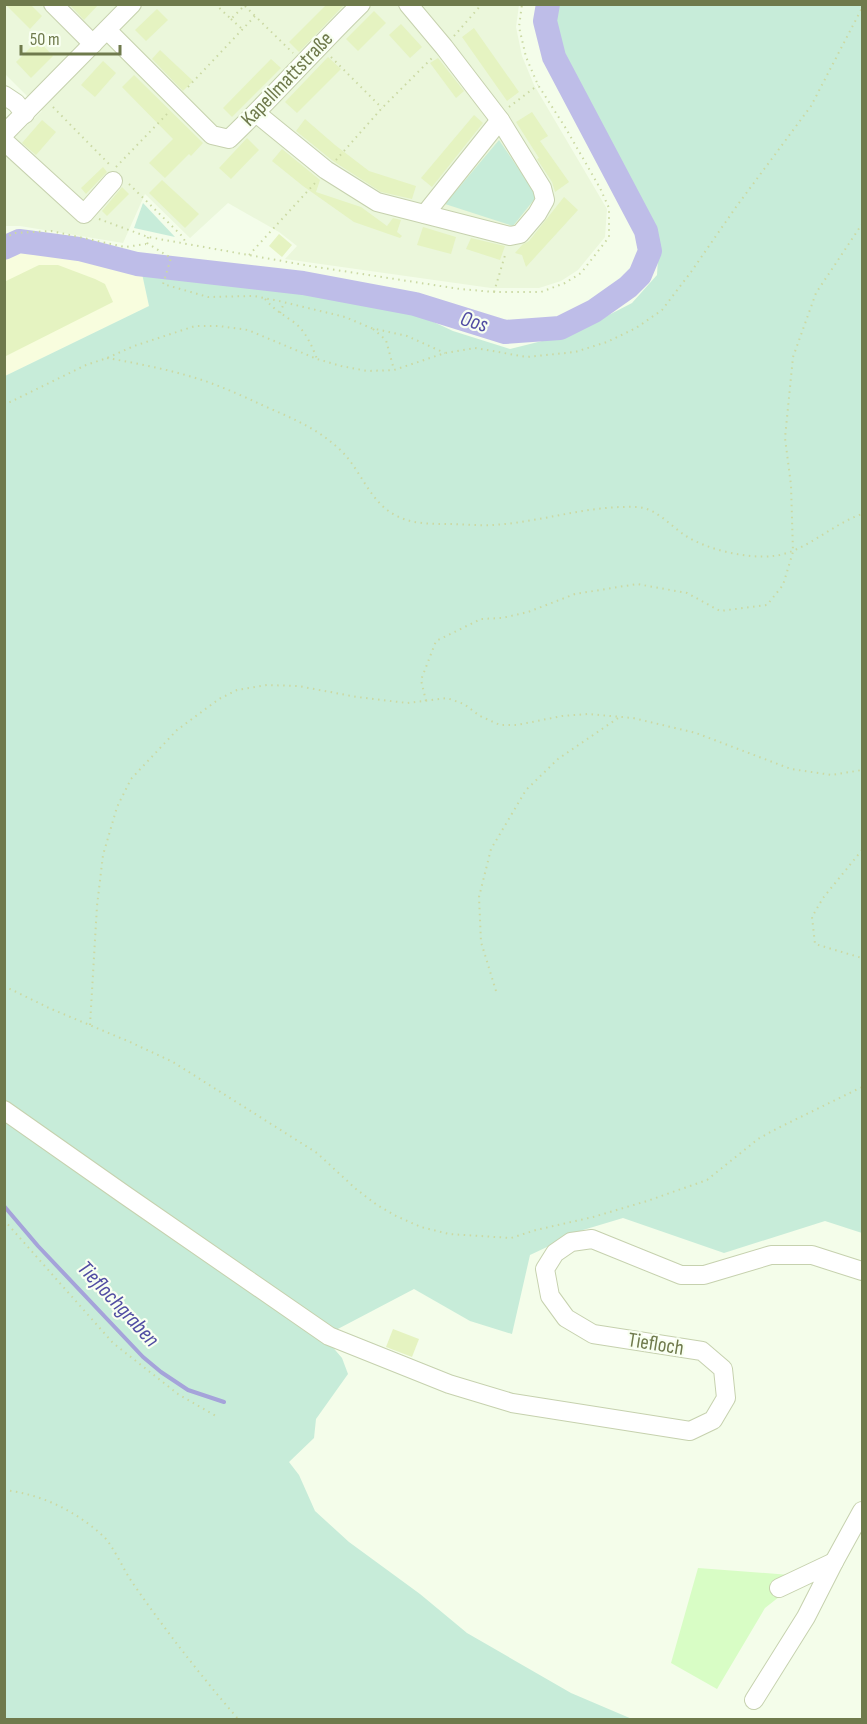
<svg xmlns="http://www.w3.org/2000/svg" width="867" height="1724" font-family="'Sofia Sans Condensed',sans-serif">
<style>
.residential{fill:#ebf7db}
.commercial{fill:#f8fdde}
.green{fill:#c7ecd9}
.sand{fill:#d8fdc5}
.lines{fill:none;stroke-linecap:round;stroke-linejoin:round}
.stream{stroke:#a5a3da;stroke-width:4}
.river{stroke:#bebde8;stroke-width:24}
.building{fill:#e5f3c1}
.minor-casing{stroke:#c6d1ae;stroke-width:20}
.path{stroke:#cbd9a3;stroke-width:2;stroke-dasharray:1.5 4.5;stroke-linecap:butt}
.minor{stroke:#fff;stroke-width:18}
.labels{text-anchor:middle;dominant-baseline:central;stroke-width:4.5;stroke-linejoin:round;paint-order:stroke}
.street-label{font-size:21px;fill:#6f7a4c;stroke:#f8fff1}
.water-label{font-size:22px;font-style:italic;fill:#514da3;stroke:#f8fff1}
</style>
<rect width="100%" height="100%" fill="#f4fdea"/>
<!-- residential -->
<polygon class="residential" points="4,5 519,5 516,27 522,56 534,85 607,209 605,237 578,270 561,281 539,288 491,288 285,259 297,246 279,232 228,203 190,238 145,194 123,243 20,226 5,226 5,147 42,111 5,74"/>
<!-- commercial -->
<polygon class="commercial" points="23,246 141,269 149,306 5,376 5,255"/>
<!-- green -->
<g class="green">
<polygon points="556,5 862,5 862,1233 825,1221 724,1253 623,1218 583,1230 530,1255 512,1334 470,1321 414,1289 334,1331 330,1344 342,1358 348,1374 316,1419 314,1438 289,1462 299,1475 315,1511 349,1542 420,1594 467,1633 571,1693 632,1719 5,1720 5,376 149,306 141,269 338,293 410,311 453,331 510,349 574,333 632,303 657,275 659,242 643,202 565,63 552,26"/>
<polygon points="499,140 537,196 513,226 445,204"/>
<polygon points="143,203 175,237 134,228"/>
</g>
<!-- sand -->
<polygon class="sand" points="698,1568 790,1575 784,1593 765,1608 717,1689 671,1663"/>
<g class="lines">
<!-- stream -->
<polyline class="stream" points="4,1206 38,1246 143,1357 161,1372 188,1390 224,1402"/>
<!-- river -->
<polyline class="river" points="4,248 19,241 79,249 137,264 303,283 415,304 505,332 560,328 594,311 628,287 640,275 650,251 646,231 554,57 545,21 548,4"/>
</g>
<!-- building -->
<g class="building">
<polygon points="5,4 30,4 42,16 30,29"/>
<polygon points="69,4 99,4 84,20"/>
<polygon points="327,4 345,4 299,52 289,42"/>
<polygon points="157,9 168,20 146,41 135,30"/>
<polygon points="374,11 386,23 358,51 346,39"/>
<polygon points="401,24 422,47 410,58 389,35"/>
<polygon points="474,28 519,92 507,101 462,37"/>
<polygon points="38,40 53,56 31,78 16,62"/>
<polygon points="160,50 193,81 183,91 152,59"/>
<polygon points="328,57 341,69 297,113 285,102"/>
<polygon points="438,58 464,91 456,98 430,63"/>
<polygon points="271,59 281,68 232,117 223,108"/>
<polygon points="103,61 116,73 95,97 81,85"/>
<polygon points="134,75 203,143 191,156 189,154 165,178 149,163 173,139 122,87"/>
<polygon points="532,112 548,136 540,141 569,182 555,192 552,182 537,159 539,158 516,122"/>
<polygon points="474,115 483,123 432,187 421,178"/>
<polygon points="305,119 335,145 369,171 416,186 412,199 381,192 333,161 296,131"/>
<polygon points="42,120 56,132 36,155 22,143"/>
<polygon points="247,138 259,150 231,179 219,168"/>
<polygon points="282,149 320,180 316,192 361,207 387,226 393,218 401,220 397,232 402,236 400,238 354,222 303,186 272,161"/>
<polygon points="103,167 107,172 86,194 81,188"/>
<polygon points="162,180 199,214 185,228 149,193"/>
<polygon points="122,187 129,194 107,216 102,211"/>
<polygon points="564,197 578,210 526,267 522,255 515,253 522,245 529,241"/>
<polygon points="423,227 456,237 451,254 417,245"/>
<polygon points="279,234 292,245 282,257 269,246"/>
<polygon points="471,238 505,246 500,260 466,249"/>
<polygon points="39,265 58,265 95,279 105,284 113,302 4,357 4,282"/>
<polygon points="393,1329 419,1339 412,1357 386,1347"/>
</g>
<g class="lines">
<!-- minor casing -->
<g class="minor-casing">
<g id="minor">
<polyline points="53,4 93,44"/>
<path d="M107 30 212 135 229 139C274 96 316 48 361 4"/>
<polyline points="4,95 16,103 25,114"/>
<polyline points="256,113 326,170 377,202 510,236 520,234 537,214 545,200 542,188 500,120 444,47 408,4"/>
<polyline points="4,134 132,4"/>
<polyline points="4,141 84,214 113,181"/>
<polyline points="425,214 500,120"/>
<polyline points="4,1110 125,1195 329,1336 449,1384 512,1403 690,1431 713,1420 726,1398 723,1369 702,1351 593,1334 566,1318 550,1296 545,1269 555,1253 571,1242 592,1239 681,1275 704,1275 771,1255 812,1255 862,1271"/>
<polyline points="834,1562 862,1511"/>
<polyline points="754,1700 806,1617 834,1562 779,1588"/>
</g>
</g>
<!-- path -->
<g class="path">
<polyline points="215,4 231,19 246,4"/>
<polyline points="245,6 255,16"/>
<polyline points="231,19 242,29"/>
<polyline points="454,36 482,4"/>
<polyline points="331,57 382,108"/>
<polyline points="188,87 255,16 293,53"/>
<polyline points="53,107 110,165"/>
<polyline points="509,107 538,85"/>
<polyline points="336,160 382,108 433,57"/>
<polyline points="116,167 168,113"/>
<polyline points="129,184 181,235 187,244"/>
<polyline points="99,219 148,237 310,266 460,289 494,292 541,292 565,283 581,273 609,237 609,208 600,188 565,127 538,85 526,57 519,27 522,4"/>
<polyline points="148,237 147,243 171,258 163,284 208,297 254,296 279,301 345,317 371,328 407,336 445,353"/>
<polyline points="4,238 15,233 51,231 125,247 146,244"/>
<polyline points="249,255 316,182"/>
<polyline points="494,292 506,252"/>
<path d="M265 299C274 310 284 315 295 323 306 332 312 346 317 359"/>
<polyline points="280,313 284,303"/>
<polyline points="373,329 386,340 394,370"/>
<path d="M107 358C141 364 176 371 208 382 227 389 245 397 262 405 289 417 315 427 337 447 360 466 368 501 395 515 411 524 430 524 448 524 463 524 479 526 493 525 542 522 588 505 637 507 657 508 670 526 686 536 708 550 748 559 773 556 804 553 832 524 862 514"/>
<polyline points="4,405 86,365 107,358 134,346 195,326 219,326 248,330 317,359 341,366 367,371 394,370 445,353 475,348 527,357 575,352 607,342 636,328 662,310 691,272 736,207 811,106 862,8"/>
<polyline points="426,701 421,680 436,641 481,619 502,618 528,612 575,594 637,584 687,593 720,611 767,605 783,585 793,552 791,485 785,438 793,357 816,293 862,224"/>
<polyline points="862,850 823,898 812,917 815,944 862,958"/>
<polyline points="4,986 49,1008 130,1042 173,1062 317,1153 356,1189 377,1205 396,1216 421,1227 449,1234 511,1238 536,1230 593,1217 647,1201 707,1180 758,1139 776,1129 862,1087"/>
<polyline points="496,991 481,942 479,897 491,849 526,790 558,759 621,716"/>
<polyline points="90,1025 97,906 103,855 117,807 131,779 177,730 219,699 237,690 267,685 298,686 357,697 407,703 447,698 464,704 480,716 500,725 517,725 562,716 588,714 633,718 696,733 791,769 832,775 862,770"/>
<polyline points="4,1220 113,1343 178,1394 216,1416"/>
<path d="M4 1490C41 1494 76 1511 103 1536 113 1545 123 1569 132 1582 165 1630 201 1676 239 1720"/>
</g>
<!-- minor -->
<use href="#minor" class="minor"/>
</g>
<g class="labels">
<!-- street labels -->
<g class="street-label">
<text transform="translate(287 79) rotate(-46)">Kapellmattstraße</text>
<text transform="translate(656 1344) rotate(9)">Tiefloch</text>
</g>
<!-- water labels -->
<g class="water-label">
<text transform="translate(474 322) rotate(17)">Oos</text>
<text transform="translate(118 1304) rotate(47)">Tieflochgraben</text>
</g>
</g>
<!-- border -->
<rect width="867" height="1724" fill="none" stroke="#6f7a4c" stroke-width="12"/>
<!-- scale -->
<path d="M21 45v9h99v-9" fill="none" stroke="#6f7a4c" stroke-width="3"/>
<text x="30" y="45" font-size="18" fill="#6f7a4c" stroke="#f8fff1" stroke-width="4.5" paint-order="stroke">50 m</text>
</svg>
